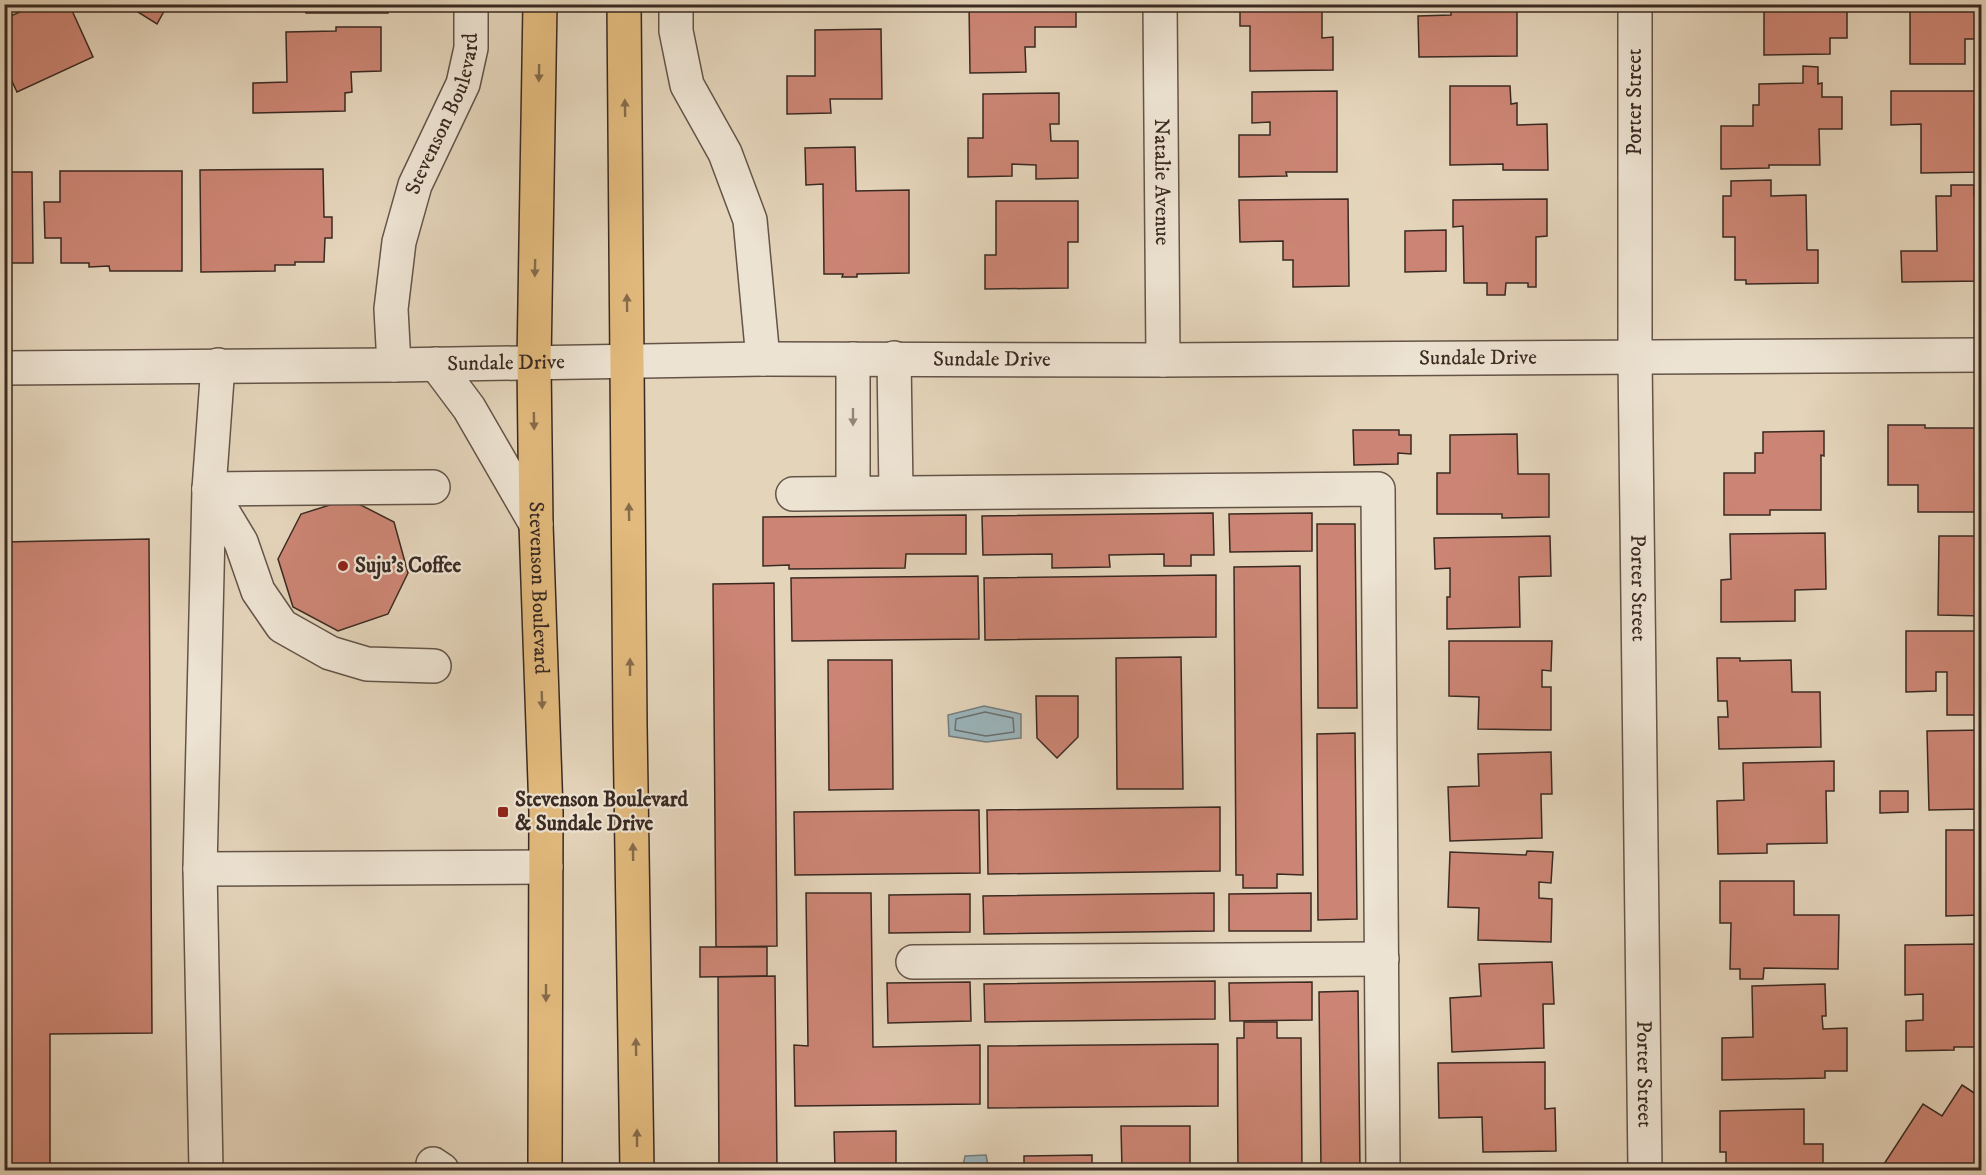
<svg xmlns="http://www.w3.org/2000/svg" width="1986" height="1175" font-family="'IM FELL DW Pica',serif">
<style>
.water{fill:#9bb5bc;stroke:#747d7e;stroke-width:1.5}
.lines{fill:none;stroke-linecap:round;stroke-linejoin:round}
.shore{stroke:#6a706f;stroke-width:1.5}
.building{fill:#cc8574;stroke:#3a2a22;stroke-width:1.5}
.minor-casing{stroke:#645448;stroke-width:36}
.major-casing{stroke:#3a2a22;stroke-width:36}
.minor{stroke:#ede3d2;stroke-width:33}
.major{stroke:#e2ba7d;stroke-width:33}
.oneway{fill:#866b4b}
.oneway2{fill:#94867a}
.poi-dot{fill:#8f2418;stroke:#ede3d2;stroke-width:2}
.labels{text-anchor:middle;dominant-baseline:central;stroke-width:4.5;stroke-linejoin:round;paint-order:stroke}
.street-label{font-size:21px;fill:#3a2a22;stroke:#ede3d2}
.poi-label{font-size:21px;font-weight:bold;fill:#3a2a22;stroke:#ede3d2;text-anchor:start}
</style>
<rect width="100%" height="100%" fill="#e4d4ba"/>
<filter id="stains"><feTurbulence type="fractalNoise" baseFrequency=".00333" numOctaves="4"/><feColorMatrix values="0 0 0 0 .2 0 0 0 0 .09 0 0 0 0 .02 0 0 0 .5 -.17"/></filter>
<radialGradient id="worn" r=".72"><stop offset=".6" stop-color="#630" stop-opacity="0"/><stop offset="1" stop-color="#630" stop-opacity=".3"/></radialGradient>
<!-- water -->
<g class="water">
<polygon points="984,706 1021,714 1021,738 986,742 949,736 948,715"/>
<polygon points="986,1155 989,1170 962,1170 965,1156"/>
</g>
<g class="lines">
<!-- shore -->
<polygon class="shore" points="985,712 1013,718 1014,732 986,736 955,730 956,719"/>
</g>
<!-- building -->
<g class="building">
<polygon points="27,4 69,4 93,57 17,92 4,64 4,19 29,8"/>
<polygon points="125,4 168,4 157,24"/>
<rect x="306" y="4" width="82" height="9"/>
<polygon points="969,4 1076,4 1076,27 1035,27 1035,47 1025,47 1026,72 970,73"/>
<polygon points="1240,4 1322,4 1322,38 1333,37 1333,70 1250,71 1250,26 1240,26"/>
<polygon points="1451,4 1544,4 1544,9 1517,9 1517,56 1419,57 1418,16 1451,15"/>
<polygon points="1722,4 1828,4 1828,10 1847,10 1847,38 1830,38 1830,54 1764,55 1764,10 1722,11"/>
<polygon points="1910,4 1982,4 1982,20 1975,20 1975,39 1965,39 1965,64 1910,64"/>
<polygon points="336,27 381,27 381,71 351,72 352,92 345,93 345,111 253,113 253,83 287,82 286,32 336,31"/>
<polygon points="881,29 882,99 830,99 831,113 787,114 787,76 815,76 815,30"/>
<polygon points="1803,66 1818,67 1818,84 1822,83 1822,97 1842,97 1842,129 1819,129 1820,165 1769,165 1769,168 1721,169 1721,126 1753,126 1753,105 1759,105 1759,84 1803,83"/>
<polygon points="1450,86 1510,86 1511,104 1517,103 1517,125 1547,124 1548,170 1503,170 1503,164 1450,165"/>
<polygon points="1337,91 1337,172 1286,172 1287,176 1239,177 1239,135 1270,135 1270,122 1252,123 1252,92"/>
<polygon points="1891,91 1980,91 1982,172 1921,173 1921,124 1891,125"/>
<polygon points="1059,93 1059,124 1050,124 1051,141 1078,141 1078,178 1036,179 1036,165 1012,164 1012,176 968,177 968,138 983,138 983,94"/>
<polygon points="855,147 856,191 909,190 909,273 857,274 857,277 842,277 843,274 824,274 823,184 806,185 805,148"/>
<polygon points="323,169 324,217 332,217 332,238 325,238 324,262 295,262 295,265 275,265 275,271 201,272 200,170"/>
<polygon points="60,171 182,171 182,271 110,271 109,266 89,267 89,263 61,263 61,238 45,238 44,202 60,202"/>
<polygon points="4,172 32,172 33,263 4,263"/>
<polygon points="1771,180 1771,196 1806,195 1807,250 1818,250 1818,283 1746,284 1746,280 1735,280 1735,237 1723,237 1723,196 1731,196 1731,181"/>
<polygon points="1951,185 1974,185 1974,196 1982,196 1982,281 1902,282 1901,251 1937,251 1936,196 1951,196"/>
<polygon points="1348,199 1349,286 1293,287 1293,260 1283,260 1283,241 1240,242 1239,200"/>
<polygon points="1547,199 1547,236 1536,237 1536,287 1528,287 1528,283 1506,283 1505,295 1487,295 1487,283 1464,283 1463,226 1453,227 1453,200"/>
<polygon points="996,201 1078,201 1078,242 1068,242 1068,288 985,289 985,255 996,255"/>
<polygon points="1446,230 1446,271 1405,272 1405,231"/>
<polygon points="1888,425 1925,425 1925,428 1982,428 1982,512 1918,512 1918,485 1888,485"/>
<polygon points="1353,430 1399,430 1399,435 1411,435 1411,454 1398,453 1398,464 1354,465"/>
<polygon points="1824,431 1824,456 1821,455 1821,510 1770,510 1770,515 1724,515 1724,473 1755,473 1755,453 1763,453 1763,432"/>
<polygon points="1517,434 1518,474 1549,474 1549,517 1502,518 1502,514 1437,514 1437,473 1450,473 1450,435"/>
<polygon points="349,499 394,522 408,573 388,614 338,631 293,607 278,559 301,514"/>
<polygon points="1213,513 1214,555 1191,555 1191,566 1164,566 1164,554 1109,555 1110,567 1052,568 1052,554 983,555 982,516"/>
<polygon points="1312,513 1312,551 1230,552 1229,514"/>
<polygon points="966,515 966,554 906,554 905,568 789,569 789,565 763,566 763,517"/>
<polygon points="1317,524 1355,524 1357,708 1318,708"/>
<polygon points="1825,533 1826,589 1795,590 1795,621 1721,622 1721,580 1731,579 1730,534"/>
<polygon points="1550,536 1551,576 1519,577 1520,627 1447,629 1447,597 1450,597 1450,568 1435,569 1434,538"/>
<polygon points="1939,536 1982,536 1982,616 1938,615"/>
<polygon points="149,539 152,1033 50,1034 50,1170 4,1170 4,542"/>
<polygon points="1300,566 1303,875 1277,874 1277,888 1243,888 1243,875 1236,875 1234,567"/>
<polygon points="1216,575 1216,637 985,640 984,578"/>
<polygon points="978,576 979,639 792,641 791,578"/>
<polygon points="774,583 777,946 716,947 713,584"/>
<polygon points="1906,631 1982,631 1982,715 1947,715 1947,672 1936,672 1936,691 1906,692"/>
<polygon points="1449,641 1552,641 1551,671 1542,670 1542,687 1551,687 1551,730 1478,729 1479,697 1449,696"/>
<polygon points="1181,657 1183,789 1117,789 1116,658"/>
<polygon points="1717,658 1740,658 1740,661 1791,660 1792,692 1820,692 1821,747 1719,749 1718,717 1728,717 1727,701 1718,701"/>
<polygon points="828,660 892,660 893,789 829,790"/>
<polygon points="1036,696 1078,696 1078,737 1057,758 1037,738"/>
<polygon points="1982,730 1982,814 1981,809 1929,810 1927,731"/>
<polygon points="1355,733 1357,919 1318,920 1317,734"/>
<polygon points="1551,752 1552,794 1541,794 1542,838 1450,841 1448,787 1479,786 1478,754"/>
<polygon points="1834,761 1834,791 1826,791 1827,843 1767,844 1767,853 1718,854 1717,801 1744,800 1743,763"/>
<polygon points="1880,791 1908,791 1908,812 1880,813"/>
<polygon points="1220,807 1220,871 988,874 987,810"/>
<polygon points="979,810 980,873 795,875 794,812"/>
<polygon points="1946,830 1982,830 1982,915 1946,916"/>
<polygon points="1527,851 1553,852 1551,883 1539,882 1539,898 1552,899 1551,942 1478,940 1479,908 1448,907 1450,852 1526,855"/>
<polygon points="1720,881 1794,881 1794,915 1839,915 1838,969 1764,968 1763,979 1740,979 1740,969 1730,969 1731,923 1720,923"/>
<polygon points="806,893 871,893 873,1047 980,1045 980,1104 795,1106 794,1045 808,1046"/>
<polygon points="1214,893 1214,931 984,934 983,896"/>
<polygon points="1311,893 1311,931 1229,931 1229,894"/>
<polygon points="970,894 970,932 889,933 889,895"/>
<polygon points="1982,944 1980,1047 1954,1047 1954,1050 1906,1051 1906,1021 1923,1020 1923,994 1905,995 1905,945"/>
<polygon points="700,947 767,947 767,976 700,977"/>
<polygon points="1552,962 1554,1004 1543,1004 1544,1048 1452,1052 1450,998 1481,996 1479,964"/>
<polygon points="775,976 777,1170 719,1170 718,977"/>
<polygon points="1215,981 1215,1019 985,1022 984,984"/>
<polygon points="970,982 971,1021 888,1023 887,983"/>
<polygon points="1312,982 1312,1020 1230,1021 1229,983"/>
<polygon points="1825,984 1826,1016 1822,1016 1823,1029 1847,1028 1847,1071 1825,1071 1825,1078 1722,1080 1722,1038 1753,1037 1752,986"/>
<polygon points="1358,991 1360,1170 1321,1170 1319,992"/>
<polygon points="1244,1022 1277,1022 1277,1038 1301,1038 1302,1170 1238,1170 1237,1038 1244,1038"/>
<polygon points="1218,1044 1218,1106 988,1108 988,1046"/>
<polygon points="1545,1062 1545,1109 1555,1108 1556,1151 1483,1152 1482,1117 1439,1118 1438,1063"/>
<polygon points="1962,1085 1982,1098 1982,1170 1938,1170 1933,1167 1931,1170 1894,1170 1884,1164 1923,1104 1942,1116"/>
<polygon points="1804,1109 1804,1144 1823,1144 1823,1170 1721,1170 1726,1169 1726,1152 1720,1152 1720,1111"/>
<polygon points="1121,1126 1190,1126 1190,1170 1122,1170"/>
<polygon points="896,1131 896,1170 835,1170 834,1132"/>
<polygon points="1092,1155 1092,1170 1024,1170 1024,1156"/>
<rect x="1505" y="1167" width="50" height="3"/>
</g>
<g class="lines">
<!-- minor casing -->
<g class="minor-casing">
<g id="minor">
<polyline points="676,4 676,31 687,85 725,153 750,220 763,359"/>
<path id="s1" d="M1160 4 1163 360"/>
<path id="s2" d="M1635 4V358L1645 1170"/>
<polyline points="894,358 896,492"/>
<polyline points="853,359 853,493"/>
<polyline points="436,364 469,408 536,524"/>
<path id="s3" d="M394 365 391 309 399 242 415 185 463 84 471 48V4"/>
<path id="s4" d="M4 368 394 365 763 359 1163 360 1982 355"/>
<polyline points="209,489 241,542 258,591 282,626 330,653 367,664 434,666"/>
<polyline points="209,489 433,487"/>
<polyline points="793,494 1378,489 1383,1170"/>
<polyline points="200,869 546,867"/>
<polyline points="913,962 1382,959"/>
<polyline points="433,1164 442,1170"/>
<polyline points="206,1170 200,869 209,489 218,365"/>
</g>
</g>
<!-- major casing -->
<g class="major-casing">
<g id="major">
<path id="s5" d="M540 4 534 363 536 524 546 812 545 1170"/>
<polyline points="624,4 630,725 637,1170"/>
</g>
</g>
<!-- minor -->
<use href="#minor" class="minor"/>
<!-- major -->
<use href="#major" class="major"/>
</g>
<!-- one-way arrows -->
<defs><path id="oneway-solid" d="M-6-.8H1V-3.2L6.5 0L1 3.2V.8H-6Z" transform="scale(1.5)"/></defs>
<g class="oneway">
<use href="#oneway-solid" transform="translate(539 73) rotate(91)"/>
<use href="#oneway-solid" transform="translate(625 108) rotate(-91)"/>
<use href="#oneway-solid" transform="translate(535 268) rotate(91)"/>
<use href="#oneway-solid" transform="translate(627 303) rotate(-91)"/>
<use href="#oneway-solid" transform="translate(534 421) rotate(89)"/>
<use href="#oneway-solid" transform="translate(629 512) rotate(-91)"/>
<use href="#oneway-solid" transform="translate(630 667) rotate(-90)"/>
<use href="#oneway-solid" transform="translate(542 700) rotate(88)"/>
<use href="#oneway-solid" transform="translate(633 852) rotate(-91)"/>
<use href="#oneway-solid" transform="translate(546 993) rotate(90)"/>
<use href="#oneway-solid" transform="translate(636 1047) rotate(-91)"/>
<use href="#oneway-solid" transform="translate(637 1138) rotate(-90)"/>
</g>
<use class="oneway2" href="#oneway-solid" transform="translate(853 417) rotate(90)"/>
<!-- markers -->
<g class="poi-dot">
<circle cx="343" cy="566" r="6"/>
<rect x="497" y="806" width="12" height="12" rx="3"/>
</g>
<g class="labels">
<!-- street labels -->
<g class="street-label">
<text transform="translate(1635 102) rotate(-90)">Porter Street</text>
<text stroke="none"><textPath href="#s3" startOffset="260">Stevenson Boulevard</textPath></text>
<text stroke="none"><textPath href="#s1" startOffset="178">Natalie Avenue</textPath></text>
<text stroke="none"><textPath href="#s4" startOffset="988">Sundale Drive</textPath></text>
<text stroke="none"><textPath href="#s4" startOffset="1474">Sundale Drive</textPath></text>
<text stroke="none"><textPath href="#s4" startOffset="502">Sundale Drive</textPath></text>
<text stroke="none"><textPath href="#s5" startOffset="584">Stevenson Boulevard</textPath></text>
<text stroke="none"><textPath href="#s2" startOffset="584">Porter Street</textPath></text>
<text stroke="none"><textPath href="#s2" startOffset="1070">Porter Street</textPath></text>
</g>
<!-- poi labels -->
<g class="poi-label">
<text x="355" y="566">Suju's Coffee</text>
<text x="515" y="800">Stevenson Boulevard<tspan x="515" dy="24">&amp; Sundale Drive</tspan></text>
</g>
</g>
<!-- margin -->
<rect width="1986" height="1175" fill="none" stroke="#e4d4ba" stroke-width="24"/>
<rect x="6" y="6" width="1974" height="1163" fill="none" stroke="#3a2a22" stroke-width="3"/>
<rect x="12" y="12" width="1962" height="1151" fill="none" stroke="#3a2a22" stroke-width="1.5"/>
<rect width="100%" height="100%" filter="url(#stains)"/>
<rect width="100%" height="100%" fill="url(#worn)"/>
</svg>
